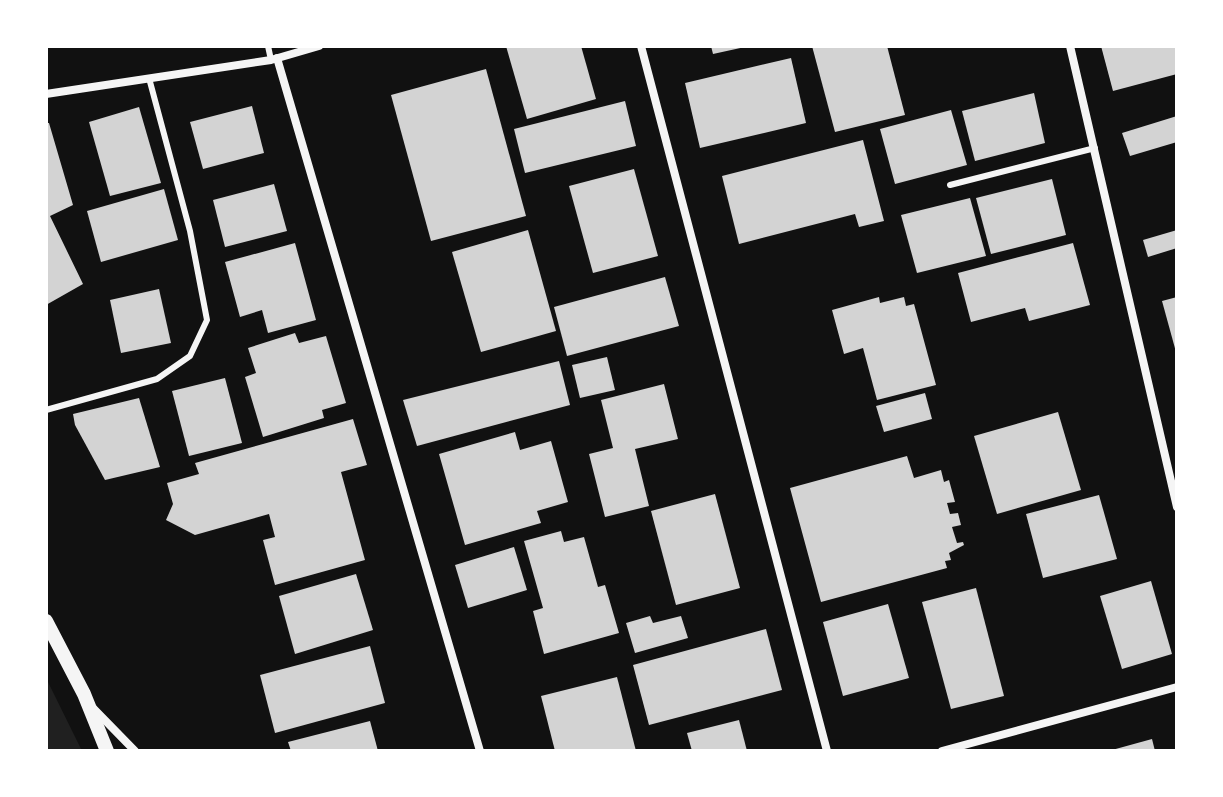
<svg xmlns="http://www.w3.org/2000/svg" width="1223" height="797" font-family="'Alegreya Sans',sans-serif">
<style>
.green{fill:#202020}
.building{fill:#d3d3d3}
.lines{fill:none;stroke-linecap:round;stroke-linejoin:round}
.service{stroke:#f5f5f5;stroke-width:6}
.minor{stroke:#f5f5f5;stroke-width:8}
.tertiary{stroke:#f5f5f5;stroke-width:14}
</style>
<rect width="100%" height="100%" fill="#111"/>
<!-- green -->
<polygon class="green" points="46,678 82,751 46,751"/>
<!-- building -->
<g class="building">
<polygon points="506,46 581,46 596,99 527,119"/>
<polygon points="711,46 745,46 745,47 713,54"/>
<polygon points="812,46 887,46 905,115 835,132"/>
<polygon points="1101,46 1177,46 1177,74 1113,91"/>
<polygon points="791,58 806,123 700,148 685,83"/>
<polygon points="486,69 526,216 431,241 391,95"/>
<polygon points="1034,93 1045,143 975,161 962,111"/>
<polygon points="625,101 636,146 525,173 514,129"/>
<polygon points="252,106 264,153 203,169 190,122"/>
<polygon points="139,107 161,183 110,196 89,122"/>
<polygon points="951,110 967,165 895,184 880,129"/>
<polygon points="1177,116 1177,142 1130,156 1122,133"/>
<polygon points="46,123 49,123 73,205 50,216 83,284 46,305"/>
<polygon points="863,140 884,221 859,227 855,214 739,244 722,176"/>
<polygon points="634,169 658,256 593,273 569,186"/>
<polygon points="1052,179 1066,235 991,254 976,198"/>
<polygon points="274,184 287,231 225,247 213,200"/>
<polygon points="164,189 178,240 101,262 87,211"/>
<polygon points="970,198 986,256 917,273 901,215"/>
<polygon points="528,230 556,331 481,352 452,252"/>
<polygon points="1177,230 1177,248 1148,257 1143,240"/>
<polygon points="295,243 316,320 268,333 262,310 240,317 225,262"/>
<polygon points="1073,243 1090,305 1029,321 1025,308 971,322 958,273"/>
<polygon points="665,277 679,326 567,356 554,307"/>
<polygon points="159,289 171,343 121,353 110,300"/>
<polygon points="879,297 880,303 904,297 906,306 914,304 936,385 877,400 863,348 844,354 832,310"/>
<polygon points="1177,297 1177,352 1176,352 1162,301"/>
<polygon points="295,333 299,343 326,336 346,403 322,410 324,418 263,437 245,377 256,373 248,348"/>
<polygon points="607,357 615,390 580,398 572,365"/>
<polygon points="559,361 570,405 417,446 403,400"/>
<polygon points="225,378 242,443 189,456 172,391"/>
<polygon points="664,384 678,439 635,449 649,506 605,517 589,454 613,448 601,400"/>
<polygon points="925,393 932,419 884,432 876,406"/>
<polygon points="139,398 160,467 105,480 75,425 73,414"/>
<polygon points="1058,412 1081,490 997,514 974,436"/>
<polygon points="353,419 367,465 341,472 365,560 275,585 263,540 275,537 269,514 195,535 166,520 173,504 167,483 199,474 195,463"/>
<polygon points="515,432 520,450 551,441 568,502 537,511 541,523 465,545 439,454"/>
<polygon points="907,456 914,478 941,470 944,482 949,480 955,502 947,503 950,514 958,513 961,525 952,527 957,543 963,542 964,545 949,553 951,560 945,561 947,568 821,602 790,488"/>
<polygon points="715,494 740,588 676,605 651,511"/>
<polygon points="1099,495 1117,559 1043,578 1026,514"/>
<polygon points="561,531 564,542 584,537 598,587 605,585 619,633 544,654 533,611 543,608 524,541"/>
<polygon points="514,547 527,590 468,608 455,565"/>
<polygon points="356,574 373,630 295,654 279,596"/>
<polygon points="1151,581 1172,654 1122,669 1100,596"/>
<polygon points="976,588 1004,696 951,709 922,602"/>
<polygon points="888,604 909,678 843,696 823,622"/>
<polygon points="650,616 653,623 681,616 688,638 635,653 626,623"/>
<polygon points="766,629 782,690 649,725 633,665"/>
<polygon points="370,646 385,703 275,733 260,675"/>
<polygon points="617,677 636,751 555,751 541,696"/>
<polygon points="739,720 747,751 692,751 687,733"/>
<polygon points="370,721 378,751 291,751 288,742"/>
<polygon points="1152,739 1155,751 1112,751 1112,750"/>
</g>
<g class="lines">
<!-- service -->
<g class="service">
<polyline points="268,46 271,60"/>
<polyline points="950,185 1095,148"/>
<polyline points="46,410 157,379 190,356 207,320 190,231 149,78"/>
</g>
<!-- minor -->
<g class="minor">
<polyline points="641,46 827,751"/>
<polyline points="1070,46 1177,507"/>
<polyline points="277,58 480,751"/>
<polyline points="46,94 271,60 319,46"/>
<polyline points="93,708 135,751"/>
<polyline points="942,751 1177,687"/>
</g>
<!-- tertiary -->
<polyline class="tertiary" points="46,621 84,694 107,751"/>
</g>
<!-- border -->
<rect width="1223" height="797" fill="none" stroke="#ffffff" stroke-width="96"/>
</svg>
